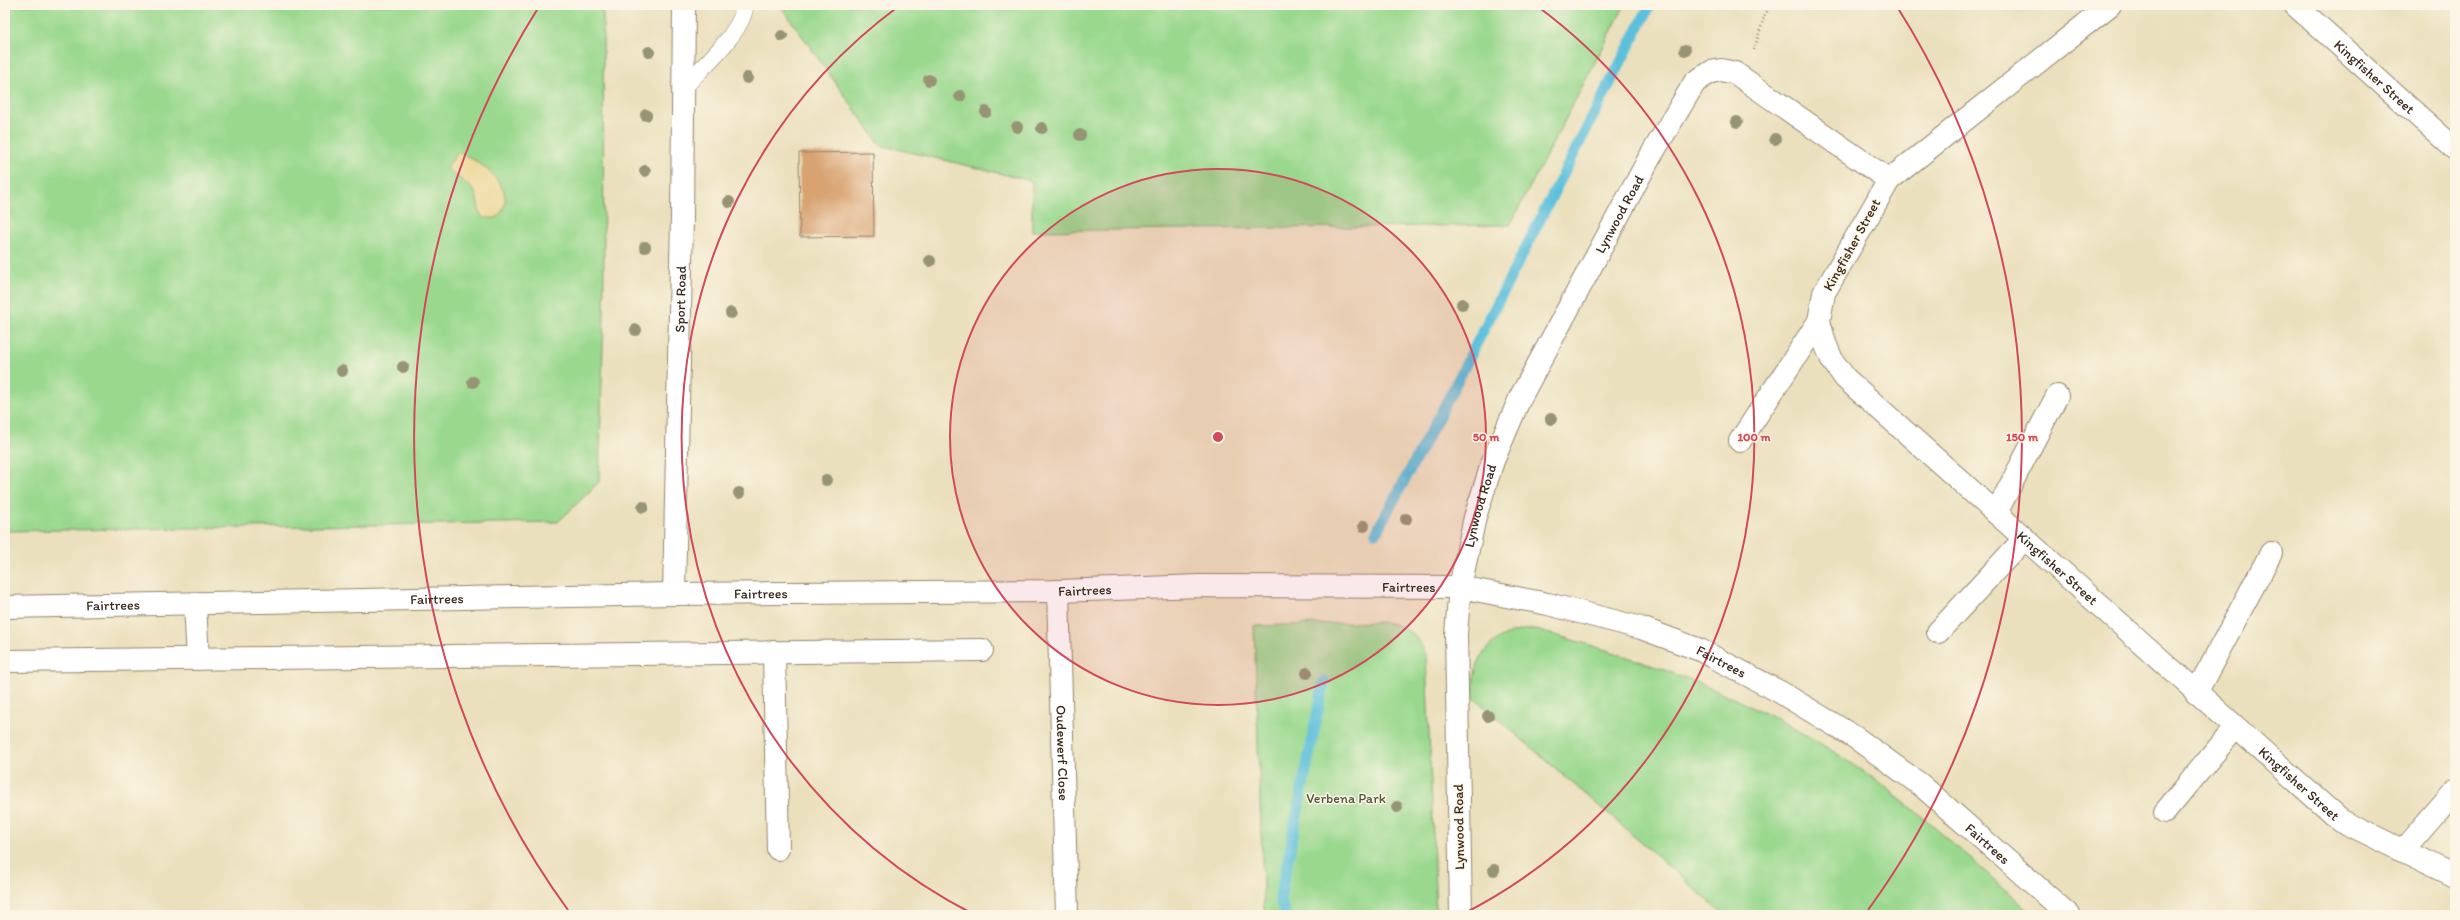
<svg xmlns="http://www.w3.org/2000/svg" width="2460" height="920" font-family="Itim,sans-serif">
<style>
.green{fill:#99d88d;stroke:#6a8156}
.sand{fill:#eeda9e;stroke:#94825e}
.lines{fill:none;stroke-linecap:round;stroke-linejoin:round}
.stream{stroke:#5dc0db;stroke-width:11}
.building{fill:#d8a271}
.lane-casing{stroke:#93856e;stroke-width:18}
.street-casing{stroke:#93856e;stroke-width:24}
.secondary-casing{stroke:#93856e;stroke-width:24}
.path{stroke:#93856e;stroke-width:2.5;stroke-dasharray:1 3;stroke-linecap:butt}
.lane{stroke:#fff;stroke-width:17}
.street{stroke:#fff;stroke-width:22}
.secondary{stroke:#fff;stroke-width:22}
.tree{fill:#979475}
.ring{fill:none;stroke:#d1495b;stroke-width:2}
.labels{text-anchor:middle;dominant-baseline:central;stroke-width:3;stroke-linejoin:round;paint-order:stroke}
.street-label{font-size:14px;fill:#3b2a1e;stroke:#fcf5e5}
.park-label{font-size:14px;fill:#52563a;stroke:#fcf5e5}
.centre{fill:#d1495b;stroke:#fcf5e5;stroke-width:2}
.ring-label{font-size:12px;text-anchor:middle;font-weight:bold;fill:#d1495b;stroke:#fcf5e5;stroke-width:3;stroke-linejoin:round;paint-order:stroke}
</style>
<rect width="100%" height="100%" fill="#fcf5e5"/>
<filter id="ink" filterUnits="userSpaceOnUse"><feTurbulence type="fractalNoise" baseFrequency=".025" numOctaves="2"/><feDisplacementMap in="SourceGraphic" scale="8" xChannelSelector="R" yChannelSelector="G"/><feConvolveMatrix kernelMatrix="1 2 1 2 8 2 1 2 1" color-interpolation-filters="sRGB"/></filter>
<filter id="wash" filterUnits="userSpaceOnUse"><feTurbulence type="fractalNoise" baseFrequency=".012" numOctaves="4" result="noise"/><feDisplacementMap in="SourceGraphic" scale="16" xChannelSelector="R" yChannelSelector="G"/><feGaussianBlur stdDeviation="0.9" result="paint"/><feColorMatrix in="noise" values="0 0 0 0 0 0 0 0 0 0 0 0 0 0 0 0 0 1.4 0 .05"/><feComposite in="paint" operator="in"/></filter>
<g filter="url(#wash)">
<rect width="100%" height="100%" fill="#ebe0bd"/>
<!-- green -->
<g class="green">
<polygon points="5,5 603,5 604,311 599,482 558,522 5,531"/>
<polygon points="780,5 1625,5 1510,225 1032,231 1032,181 880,145"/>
<path d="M1381 622C1403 624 1417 633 1426 654L1436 915H1264L1254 626Z"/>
<path d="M1532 629C1664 663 1795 714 1902 800 1947 837 1990 877 2034 915H1725L1473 697C1472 656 1491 633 1532 629Z"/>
</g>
<!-- sand -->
<path class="sand" d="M458 153C481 159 524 194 496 218H484L481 215C477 207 479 199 474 191 467 181 453 176 447 167Z"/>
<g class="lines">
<!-- stream -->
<g class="stream">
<polyline points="1376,533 1444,407 1650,5"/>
<polyline points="1285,915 1280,898 1324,681"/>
</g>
</g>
<g id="blocks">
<!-- building -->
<polygon class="building" points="873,152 874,236 800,237 799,153"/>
</g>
</g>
<g filter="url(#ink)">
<use href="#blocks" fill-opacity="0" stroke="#93856e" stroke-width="1"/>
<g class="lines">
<!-- lane casing -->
<g class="lane-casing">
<path id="lane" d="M684 87C702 67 743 32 745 5"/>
</g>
<!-- street casing -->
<g class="street-casing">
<g id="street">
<path id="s1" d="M2295 5 2455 149"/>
<path id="s2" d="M1889 180 1824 293 1819 321 1825 343 1832 360 1845 378 2340 820 2455 876"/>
<polyline points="1740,441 1819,321"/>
<polyline points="1996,513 2057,396"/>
<path id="s3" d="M1058 591 1067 915"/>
<path id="s4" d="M674 594 682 217 684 5"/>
<polyline points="195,604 198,659"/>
<polyline points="1938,632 2024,539"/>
<polyline points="774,652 778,849"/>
<polyline points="5,661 982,650"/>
<polyline points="2196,693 2271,553"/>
<polyline points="2165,812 2235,728"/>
<polyline points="2402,851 2455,790"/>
<path id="s5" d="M1461 915 1456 634 1460 587 1475 517 1493 461 1520 398 1650 157 1695 82 1711 72 1721 70 1735 73 1889 180 2110 5"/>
</g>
</g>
<!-- secondary casing -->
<g class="secondary-casing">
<g id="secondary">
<path id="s6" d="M5 607 674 594 1058 591 1200 586 1460 587 1548 604 1641 628 1700 650 1780 692 1856 738 1921 785 2069 915"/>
</g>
</g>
<!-- path -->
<polyline class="path" points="1754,50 1765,14 1772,5"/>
<!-- lane -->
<use href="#lane" class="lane"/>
<!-- street -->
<use href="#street" class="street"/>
<!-- secondary -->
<use href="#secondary" class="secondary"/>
</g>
<!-- trees -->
<g class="tree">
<circle cx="782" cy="36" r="6"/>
<circle cx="1685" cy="50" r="6"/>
<circle cx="649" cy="52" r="6"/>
<circle cx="747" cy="78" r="6"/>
<circle cx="929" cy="80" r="6"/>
<circle cx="960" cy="96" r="6"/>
<circle cx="986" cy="112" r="6"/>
<circle cx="646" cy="115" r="6"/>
<circle cx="1737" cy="122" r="6"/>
<circle cx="1017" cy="127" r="6"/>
<circle cx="1042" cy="128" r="6"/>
<circle cx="1080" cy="135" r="6"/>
<circle cx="1775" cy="139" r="6"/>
<circle cx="645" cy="171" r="6"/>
<circle cx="729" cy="202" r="6"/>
<circle cx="645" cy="247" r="6"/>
<circle cx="930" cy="261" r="6"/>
<circle cx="1462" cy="304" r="6"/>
<circle cx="731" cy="313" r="6"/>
<circle cx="636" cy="330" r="6"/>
<circle cx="403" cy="367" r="6"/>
<circle cx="342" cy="371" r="6"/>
<circle cx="473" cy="382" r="6"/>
<circle cx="1551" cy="419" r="6"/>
<circle cx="826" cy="480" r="6"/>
<circle cx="739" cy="493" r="6"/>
<circle cx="643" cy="507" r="6"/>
<circle cx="1406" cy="519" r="6"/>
<circle cx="1364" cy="526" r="6"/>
<circle cx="1307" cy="673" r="6"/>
<circle cx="1488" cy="716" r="6"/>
<circle cx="1397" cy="807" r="6"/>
<circle cx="1494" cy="870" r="6"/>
</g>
</g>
<!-- distance rings -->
<circle cx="1218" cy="437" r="268" fill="#d1495b" fill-opacity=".12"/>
<g class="ring">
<circle cx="1218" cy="437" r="268"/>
<path d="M975 915A536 536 0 0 1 899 6M1537 6A536 536 0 0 1 1461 915"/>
<path d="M568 910A804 804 0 0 1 540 5M1896 5A804 804 0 0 1 1868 910"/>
</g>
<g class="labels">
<!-- street labels -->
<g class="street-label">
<text stroke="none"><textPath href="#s1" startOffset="107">Kingfisher Street</textPath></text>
<text stroke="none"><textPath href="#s5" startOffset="736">Lynwood Road</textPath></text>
<text transform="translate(1852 245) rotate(-61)">Kingfisher Street</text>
<text stroke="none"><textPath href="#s4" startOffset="295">Sport Road</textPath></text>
<text stroke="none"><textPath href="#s5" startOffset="412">Lynwood Road</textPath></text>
<text stroke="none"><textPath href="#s2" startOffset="507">Kingfisher Street</textPath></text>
<text stroke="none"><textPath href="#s6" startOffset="1404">Fairtrees</textPath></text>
<text stroke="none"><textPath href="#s6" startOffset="1080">Fairtrees</textPath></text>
<text stroke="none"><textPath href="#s6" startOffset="756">Fairtrees</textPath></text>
<text stroke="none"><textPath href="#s6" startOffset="432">Fairtrees</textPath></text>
<text stroke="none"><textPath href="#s6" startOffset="108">Fairtrees</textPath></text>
<text stroke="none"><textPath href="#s6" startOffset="1728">Fairtrees</textPath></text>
<text stroke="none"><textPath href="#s3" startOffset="162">Oudewerf Close</textPath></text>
<text stroke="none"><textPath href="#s2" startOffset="831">Kingfisher Street</textPath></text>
<text transform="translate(1459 827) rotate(-91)">Lynwood Road</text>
<text stroke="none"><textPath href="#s6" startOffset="2052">Fairtrees</textPath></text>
</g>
<!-- park labels -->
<g class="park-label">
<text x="1346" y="798">Verbena Park</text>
</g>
</g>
<circle cx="1218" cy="437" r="6" class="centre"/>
<g class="ring-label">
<text x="1486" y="441">50 m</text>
<text x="1754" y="441">100 m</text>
<text x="2022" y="441">150 m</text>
</g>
<!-- margin -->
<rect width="2460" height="920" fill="none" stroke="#fcf5e5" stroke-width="20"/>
</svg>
